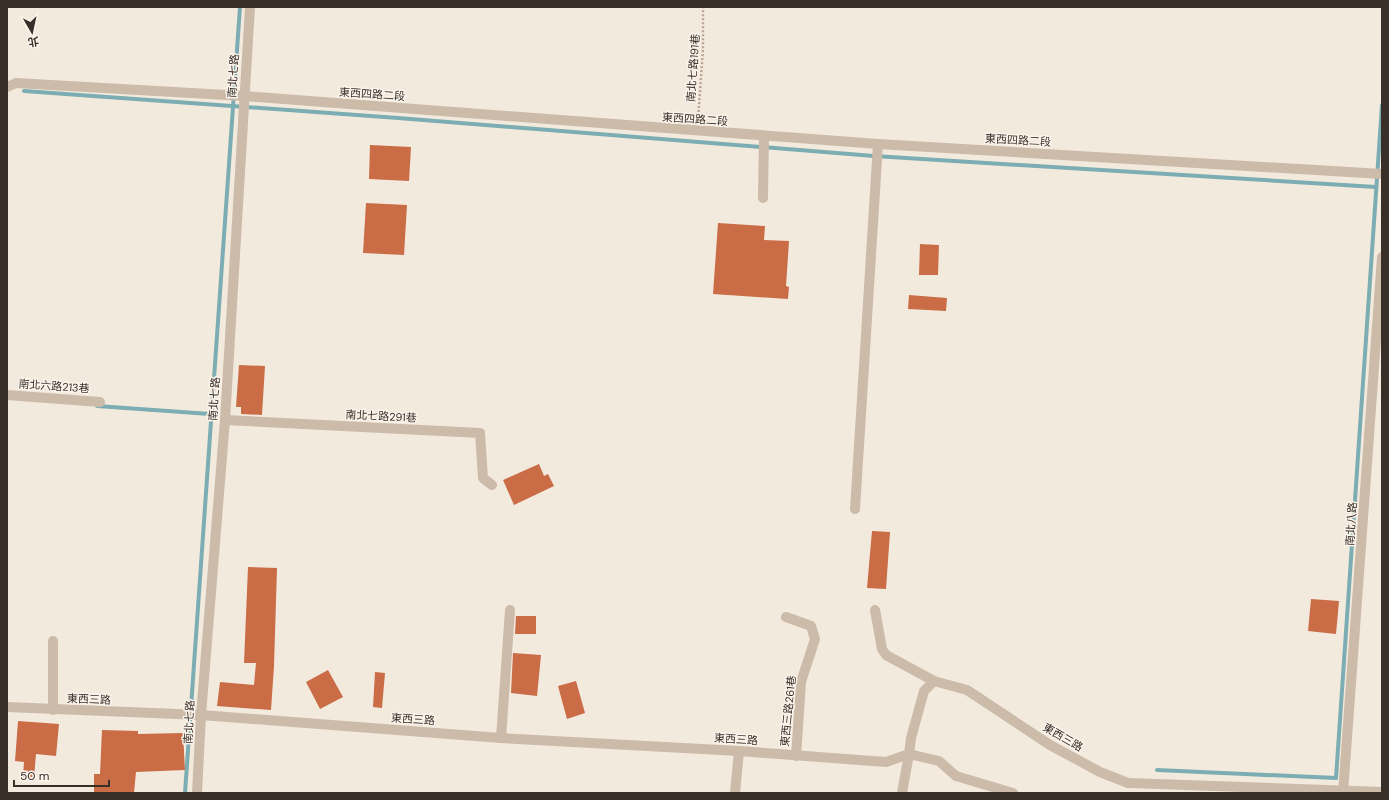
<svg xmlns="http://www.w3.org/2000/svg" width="1389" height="800" font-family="'DM Sans','Noto Sans TC',sans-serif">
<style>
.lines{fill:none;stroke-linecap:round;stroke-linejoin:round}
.stream{stroke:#7cadb2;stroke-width:4}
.building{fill:#ca6c46}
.path{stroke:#b8a593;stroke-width:2.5;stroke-dasharray:2 2;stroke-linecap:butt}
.minor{stroke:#ccbba9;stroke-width:10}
.labels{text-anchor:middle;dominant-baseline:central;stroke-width:3;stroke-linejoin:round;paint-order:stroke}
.street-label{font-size:11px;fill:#392f29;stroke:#fbf4eb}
</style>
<rect width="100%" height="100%" fill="#f3eade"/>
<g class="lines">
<!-- stream -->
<g class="stream">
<polyline points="24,91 398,118 874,156 1376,187"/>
<polyline points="97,406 210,414"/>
<polyline points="1157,770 1336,778 1382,105"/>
<polyline points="185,793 240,7"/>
</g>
</g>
<!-- building -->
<g class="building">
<polygon points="370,145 411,147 409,181 369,179"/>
<polygon points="366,203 407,205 404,255 363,253"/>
<polygon points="718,223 765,226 764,240 789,241 786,286 789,287 788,299 713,294"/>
<polygon points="920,244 939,245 938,275 919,275"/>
<polygon points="909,295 947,298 946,311 908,309"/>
<polygon points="239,365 265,366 262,415 241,414 241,407 236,407"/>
<polygon points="539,464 544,476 548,474 554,486 514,505 503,480"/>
<polygon points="872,531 890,532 886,589 867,588"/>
<polygon points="248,567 277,568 274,666 271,710 217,706 220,682 254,685 256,663 244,663"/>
<polygon points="1311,599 1339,601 1336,634 1308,631"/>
<polygon points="516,616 536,616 536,634 515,634"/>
<polygon points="513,653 541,655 537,696 511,693"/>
<polygon points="328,670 343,697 320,709 306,682"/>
<polygon points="375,672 385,673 382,708 373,707"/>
<polygon points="576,681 585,713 567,719 558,686"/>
<polygon points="18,721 59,724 56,756 36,754 34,777 23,777 24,762 15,761"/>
<polygon points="102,730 138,731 138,734 183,733 185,770 136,772 134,793 94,793 94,774 100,774"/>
</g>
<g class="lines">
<!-- path -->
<polyline class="path" points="698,120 703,49 703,7"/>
<!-- minor -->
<g class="minor">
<polyline points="7,87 16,83 244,96 878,144 1382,174"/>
<polyline points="763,198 764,136"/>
<polyline points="7,395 100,402"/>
<polyline points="225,420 480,433 483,478 492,485"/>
<polyline points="855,509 878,144"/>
<polyline points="875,610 882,649 886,655 934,681"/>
<polyline points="786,617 811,626 815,639 801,682 796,756"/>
<polyline points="53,641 53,710"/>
<polyline points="7,707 201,715 501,738 739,751 886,762 909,754 911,738 924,691 934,681 967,690 1050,745 1100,772 1128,783 1382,792"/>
<polyline points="501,738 510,610"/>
<polyline points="197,793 201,715 225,420 250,7"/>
<polyline points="735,793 739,751"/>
<polyline points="902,793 909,754 939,761 956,776 1013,793"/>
<polyline points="1343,793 1382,257"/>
</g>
</g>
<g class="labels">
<!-- street labels -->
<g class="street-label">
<text transform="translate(693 68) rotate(-86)">南北七路191巷</text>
<text transform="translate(233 76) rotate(-86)">南北七路</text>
<text transform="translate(372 94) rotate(4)">東西四路二段</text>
<text transform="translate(695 119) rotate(4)">東西四路二段</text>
<text transform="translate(1018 140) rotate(3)">東西四路二段</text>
<text transform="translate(54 386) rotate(4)">南北六路213巷</text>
<text transform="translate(214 399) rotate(-86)">南北七路</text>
<text transform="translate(381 416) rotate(3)">南北七路291巷</text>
<text transform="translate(1351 524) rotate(-86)">南北八路</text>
<text transform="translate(89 699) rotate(2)">東西三路</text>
<text transform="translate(788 711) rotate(-84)">東西三路261巷</text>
<text transform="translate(413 719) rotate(4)">東西三路</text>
<text transform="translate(189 722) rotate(-87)">南北七路</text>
<text transform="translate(1063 737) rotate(30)">東西三路</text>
<text transform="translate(736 739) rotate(4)">東西三路</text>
</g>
</g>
<!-- border -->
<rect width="1389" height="800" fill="none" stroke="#392f29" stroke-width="16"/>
<!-- north arrow -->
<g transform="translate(32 32) rotate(171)" stroke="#fbf4eb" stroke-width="3" paint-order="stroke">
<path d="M0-3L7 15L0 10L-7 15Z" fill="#392f29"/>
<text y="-6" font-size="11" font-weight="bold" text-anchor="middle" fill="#392f29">北</text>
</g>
<!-- scale -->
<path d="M14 780v6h95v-6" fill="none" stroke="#392f29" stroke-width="2"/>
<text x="20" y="780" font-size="12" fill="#392f29" stroke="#fbf4eb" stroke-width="3" paint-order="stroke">50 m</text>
</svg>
